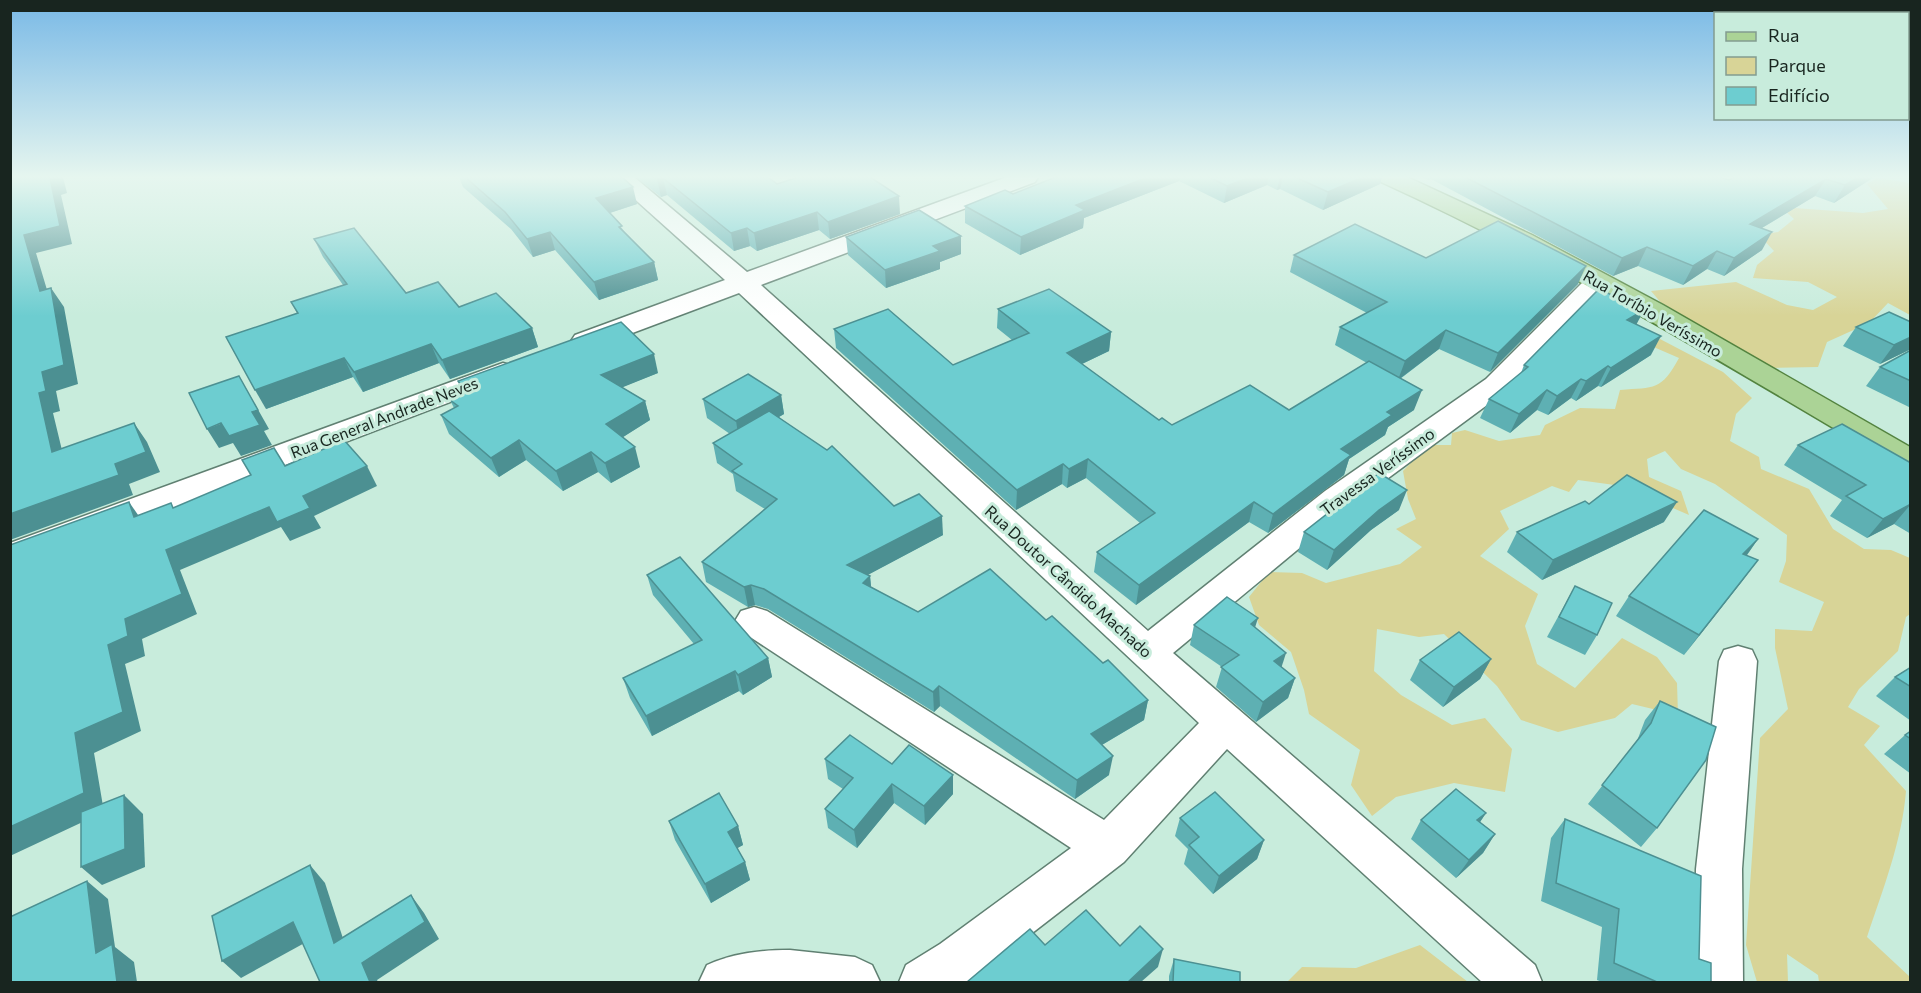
<svg xmlns="http://www.w3.org/2000/svg" width="1921" height="993" font-family="Commissioner,sans-serif">
<style>
.green{fill:#d8d497}
.lines{fill:none;stroke-linecap:round;stroke-linejoin:round}
.minor-casing{stroke:#608072;stroke-width:3}
.major-casing{stroke:#53833f;stroke-width:3}
.minor{fill:#fff;fill-rule:evenodd}
.major{fill:#abd396;fill-rule:evenodd}
.wall{fill:#5eb0b3}
.shaded-wall{fill:#4c9092}
.building{fill:#6dcdd0;stroke:#4c9092;stroke-width:1.5}
.labels{text-anchor:middle;dominant-baseline:central;stroke-width:6;stroke-linejoin:round;paint-order:stroke}
.street-label{font-size:16px;fill:#18251f;stroke:#c8ecdc}
</style>
<rect width="100%" height="100%" fill="#c8ecdc"/>
<!-- green -->
<g class="green">
<polygon points="1877,178 1910,183 1910,315 1888,303 1869,323 1827,342 1818,367 1763,368 1673,317 1651,291 1736,282 1787,305 1813,310 1837,297 1808,282 1753,278 1757,265 1774,251 1759,235 1778,232 1794,219 1781,207 1863,213 1888,209 1867,184"/>
<path d="M1660 339 1723 372 1752 398 1736 414 1730 441 1759 457 1761 469 1809 489 1833 529 1864 549 1891 550 1910 558V614L1906 617 1898 651 1859 689 1848 707 1880 726 1864 745 1906 791C1902 841 1883 889 1867 937L1910 977V982H1819L1818 975 1787 954 1788 982H1757L1746 945 1760 738 1788 709 1775 648V629L1812 631 1824 602 1779 582 1786 561 1787 535 1715 484 1681 469 1665 451 1647 459 1649 477 1681 491 1689 515 1622 486 1578 480 1569 492 1552 486 1500 511 1509 529 1480 556 1538 594 1525 626 1537 664 1575 688 1622 638 1657 657 1677 683 1678 715 1632 704 1615 718 1558 732 1521 720 1497 686 1444 634 1419 637 1377 629 1374 671 1401 695 1452 725 1485 718 1512 749 1505 792 1454 783 1396 797 1372 816 1351 785 1360 750 1309 714 1304 690 1291 652 1259 625 1249 597 1269 572 1302 573 1326 583 1400 564 1422 547 1396 529 1416 519 1408 499 1403 471 1428 445H1451L1452 433 1465 430 1499 441 1540 435 1545 425 1580 408 1615 409 1620 390C1655 387 1661 391 1679 358L1649 345Z"/>
<polygon points="1420,945 1468,982 1287,982 1302,967 1356,968"/>
</g>
<g class="lines">
<!-- minor casing -->
<g class="minor-casing">
<g id="minor">
<polygon points="610,177 634,177 747,272 1007,177 1038,177 1035,182 761,285 1148,631 1325,491 1486,379 1589,276 1598,273 1607,276 1611,281 1607,286 1506,391 1349,507 1173,653 1535,965 1542,982 1482,982 1227,749 1124,862 974,978 967,982 899,982 906,965 940,944 1071,848 741,631 735,621 741,611 754,607 767,611 1104,820 1199,723 739,293 595,347 585,349 575,347 571,341 575,335 725,280"/>
<polygon points="503,363 513,366 517,372 513,378 10,570 10,543"/>
<polygon points="1738,646 1752,650 1757,661 1742,869 1743,982 1694,982 1696,869 1719,661 1724,650"/>
<path d="M790 950 855 957 872 965 880 982H699L707 965C734 953 760 950 790 950Z"/>
</g>
</g>
<!-- major casing -->
<g class="major-casing">
<path id="major" d="M1378 177H1407L1532 235 1663 305 1910 447V470L1899 467C1729 366 1561 264 1381 182Z"/>
</g>
<!-- minor -->
<use href="#minor" class="minor"/>
<!-- major -->
<use href="#major" class="major"/>
</g>
<!-- wall -->
<g class="wall">
<polygon points="459,177 622,177 637,204 610,213 624,231 654,262 658,280 599,300 555,250 533,257 511,229 463,187"/>
<polygon points="636,177 768,177 777,184 900,214 830,239 819,230 757,251 750,246 734,251 667,195 661,197"/>
<polygon points="1056,177 1382,177 1380,184 1323,210 1280,189 1277,190 1267,185 1224,203 1179,181 1084,218 1083,228 1020,255 965,223 965,206 1013,194"/>
<polygon points="1421,177 1719,177 1729,180 1735,177 1874,177 1834,203 1815,196 1762,228 1762,250 1724,276 1707,269 1683,285 1638,266 1613,276 1431,179 1428,180"/>
<polygon points="846,237 961,254 940,262 940,269 886,288 848,255"/>
<polygon points="314,239 406,293 532,328 538,347 450,379 439,363 363,392 353,377 266,409 297,313 291,302 343,285 323,257"/>
<polygon points="1294,255 1426,258 1578,284 1490,372 1439,349 1400,379 1414,410 1388,427 1385,435 1349,459 1344,475 1268,533 1249,522 1136,605 1094,572 1097,552 1140,523 1086,478 1067,488 1062,484 1016,510 836,348 834,329 953,365 1012,340 997,328 998,309 1111,332 1109,351 1082,364 1159,420 1172,425 1289,410 1367,363 1335,345 1340,327 1367,313 1290,272"/>
<polygon points="1644,310 1636,324 1651,355 1601,387 1598,386 1576,401 1571,398 1548,415 1537,410 1510,433 1480,418 1489,399 1521,373 1524,365"/>
<polygon points="1911,322 1911,349 1880,364 1843,346 1856,327"/>
<polygon points="1911,350 1911,408 1866,386 1880,367"/>
<polygon points="658,373 622,387 645,401 650,420 623,437 640,467 611,483 598,472 563,491 526,460 499,477 449,434 441,415 454,408 450,400 463,394 458,381"/>
<polygon points="781,395 784,414 779,417 894,506 943,535 867,575 870,576 871,587 918,612 1046,620 1103,663 1148,700 1144,720 1102,745 1109,775 1075,799 940,706 934,712 768,609 755,605 748,607 706,582 702,562 765,509 736,491 733,474 717,463 713,443 730,434 707,418 703,399"/>
<polygon points="1798,445 1911,463 1911,534 1894,524 1867,538 1830,516 1842,500 1784,465"/>
<polygon points="1399,510 1371,530 1327,570 1298,552 1304,532"/>
<polygon points="1664,522 1542,580 1507,552 1517,532"/>
<polygon points="1758,539 1747,555 1743,580 1684,655 1616,616 1629,596"/>
<polygon points="647,575 768,658 772,677 743,695 739,691 652,736 630,698 623,678 694,644 653,595"/>
<polygon points="1575,586 1597,635 1585,655 1547,637"/>
<polygon points="1194,625 1255,628 1281,667 1295,678 1288,698 1256,722 1216,687 1222,667 1190,645"/>
<polygon points="1491,659 1480,679 1443,707 1410,680 1420,660"/>
<polygon points="1911,667 1911,721 1876,696 1895,677"/>
<polygon points="1660,701 1657,828 1641,847 1588,804 1637,741 1645,720"/>
<polygon points="1911,731 1911,774 1884,754 1905,735"/>
<polygon points="825,759 892,764 953,775 953,794 925,825 894,803 857,848 828,828 825,809 843,789 828,779"/>
<polygon points="1486,813 1480,822 1495,834 1483,853 1456,878 1411,839 1421,820"/>
<polygon points="1180,818 1264,840 1257,859 1213,894 1184,864 1188,849 1175,836"/>
<polygon points="1565,819 1699,959 1711,982 1602,982 1597,980 1602,927 1541,901 1551,838"/>
<polygon points="669,821 738,826 743,845 737,848 745,862 750,880 711,903 675,840"/>
<polygon points="1174,959 1240,982 1169,982 1169,976"/>
</g>
<!-- shaded-wall -->
<g class="shaded-wall">
<polygon points="53,177 63,177 67,193 61,195 72,244 36,253 53,310 40,291 24,235 50,178"/>
<polygon points="1148,177 1180,177 1179,181 1084,218 1083,228 1020,255 1021,237 1076,205"/>
<polygon points="1250,177 1269,177 1267,185 1224,203 1227,186"/>
<polygon points="1280,177 1283,177 1280,189 1277,190"/>
<polygon points="1363,177 1382,177 1380,184 1323,210 1328,192"/>
<polygon points="1859,177 1874,177 1834,203 1845,185"/>
<polygon points="663,178 667,195 661,197 657,179"/>
<polygon points="1826,179 1815,196 1740,241 1750,224"/>
<polygon points="633,187 637,204 600,216 596,198"/>
<polygon points="899,196 900,214 830,239 828,222"/>
<polygon points="817,212 819,230 757,251 754,233"/>
<polygon points="747,228 750,246 734,251 731,233"/>
<polygon points="550,232 555,250 533,257 527,239"/>
<polygon points="1772,232 1762,250 1724,276 1734,258"/>
<polygon points="961,236 961,254 940,262 940,269 886,288 885,270 933,246"/>
<polygon points="1647,247 1638,266 1613,276 1622,258"/>
<polygon points="1717,251 1707,269 1683,285 1693,266"/>
<polygon points="654,262 658,280 599,300 594,282"/>
<polygon points="1586,266 1578,284 1490,372 1498,353"/>
<polygon points="51,288 64,307 78,384 56,391 60,411 53,413 67,471 52,452 39,393"/>
<polygon points="1644,310 1634,329 1627,320"/>
<polygon points="532,328 538,347 450,379 442,360"/>
<polygon points="1446,330 1439,349 1398,380 1405,361"/>
<polygon points="1111,332 1109,351 1065,372 1067,353"/>
<polygon points="1661,336 1651,355 1601,387 1611,368"/>
<polygon points="1911,337 1911,349 1880,364 1894,345"/>
<polygon points="431,344 439,363 363,392 354,372"/>
<polygon points="654,354 658,373 606,394 601,375"/>
<polygon points="344,358 353,377 266,409 255,390"/>
<polygon points="1608,366 1598,386 1576,401 1586,381"/>
<polygon points="239,376 269,429 264,431 272,445 241,456 233,443 219,448 207,429 252,412"/>
<polygon points="1581,379 1571,398 1548,415 1557,396"/>
<polygon points="1422,390 1414,410 1388,427 1385,435 1349,459 1344,475 1268,533 1273,514 1341,449 1387,412"/>
<polygon points="1547,390 1537,410 1510,433 1519,414"/>
<polygon points="781,395 784,414 739,440 736,421"/>
<polygon points="645,401 650,420 612,444 606,424"/>
<polygon points="134,423 147,442 160,472 129,484 133,495 10,540 10,514 115,464"/>
<polygon points="519,440 526,460 499,477 491,458"/>
<polygon points="635,447 640,467 611,483 605,463"/>
<polygon points="591,452 598,472 563,491 556,471"/>
<polygon points="1088,459 1086,478 1067,488 1069,469"/>
<polygon points="1063,464 1062,484 1016,510 1017,490"/>
<polygon points="367,466 377,486 314,516 321,528 290,541 281,527 180,570 197,614 142,639 145,656 125,664 141,731 94,753 104,812 10,856 10,827 75,733 108,645 125,619 166,550 269,507 303,496"/>
<polygon points="1407,490 1399,510 1371,530 1327,570 1334,550 1379,510"/>
<polygon points="129,502 143,522 134,517"/>
<polygon points="1254,502 1249,522 1136,605 1139,585"/>
<polygon points="1677,502 1664,522 1542,580 1553,560"/>
<polygon points="1911,504 1894,524 1867,538 1883,519"/>
<polygon points="942,516 943,535 849,585 847,565"/>
<polygon points="1758,539 1744,559 1743,554"/>
<polygon points="1758,560 1743,580 1684,655 1699,635"/>
<polygon points="870,576 872,596 863,583"/>
<polygon points="751,585 755,605 748,607 744,587"/>
<polygon points="1258,618 1252,637 1251,624"/>
<polygon points="1286,653 1280,672 1274,661"/>
<polygon points="768,658 772,677 743,695 738,675"/>
<polygon points="1491,659 1480,679 1443,707 1454,687"/>
<polygon points="735,671 739,691 652,736 646,716"/>
<polygon points="1295,678 1288,698 1256,722 1263,702"/>
<polygon points="939,686 940,706 934,712 933,692"/>
<polygon points="1148,700 1144,720 1088,753 1091,734"/>
<polygon points="1113,756 1109,775 1075,799 1077,780"/>
<polygon points="953,775 953,794 925,825 924,806"/>
<polygon points="892,784 894,803 857,848 854,830"/>
<polygon points="124,795 143,814 145,867 102,885 81,867"/>
<polygon points="1486,813 1474,831 1477,820"/>
<polygon points="738,826 743,845 734,850 728,832"/>
<polygon points="1495,834 1483,853 1456,878 1469,860"/>
<polygon points="1264,840 1257,859 1213,894 1219,876"/>
<polygon points="745,862 750,880 711,903 705,884"/>
<polygon points="310,865 325,883 350,960 334,943"/>
<polygon points="87,881 108,899 115,947 134,962 137,982 117,982 96,953"/>
<polygon points="411,895 424,913 439,939 377,980 378,982 370,982 362,963"/>
<polygon points="293,922 310,940 241,978 222,961"/>
<polygon points="1163,949 1158,967 1141,982 1128,982"/>
</g>
<!-- building -->
<g class="building">
<polygon points="10,177 53,177 50,178 60,226 24,235 40,291 51,288 64,365 42,372 46,391 39,393 52,452 134,423 146,452 115,464 119,475 10,514"/>
<polygon points="465,177 622,177 633,187 596,198 622,226 619,227 654,262 594,282 550,232 527,239 505,212"/>
<polygon points="654,177 768,177 777,184 799,177 870,177 899,196 828,222 817,212 754,233 747,228 731,233 663,178 657,179"/>
<polygon points="1056,177 1148,177 1076,205 1085,210 1021,237 965,206 1005,190 1013,194"/>
<polygon points="1209,177 1250,177 1227,186"/>
<polygon points="1295,177 1363,177 1328,192"/>
<polygon points="1465,177 1719,177 1729,180 1735,177 1859,177 1845,185 1826,179 1750,224 1772,232 1734,258 1717,251 1693,266 1647,247 1622,258"/>
<polygon points="919,210 961,236 933,246 940,251 885,270 846,237"/>
<polygon points="1498,221 1586,266 1498,353 1446,330 1405,361 1340,327 1387,302 1294,255 1355,224 1426,258"/>
<polygon points="354,228 406,293 438,282 459,307 496,293 532,328 442,360 431,344 354,372 344,358 255,390 226,337 298,313 291,302 347,284 314,239"/>
<polygon points="1049,289 1111,332 1067,353 1159,420 1162,418 1172,425 1250,385 1289,410 1369,361 1422,390 1387,412 1392,415 1341,449 1351,455 1273,514 1254,502 1139,585 1097,552 1155,513 1088,459 1069,469 1063,464 1017,490 834,329 888,309 953,365 1029,333 998,309"/>
<polygon points="1599,289 1644,310 1627,320 1661,336 1611,368 1608,366 1586,381 1581,379 1557,396 1547,390 1519,414 1489,399 1528,367 1524,365"/>
<polygon points="1889,312 1911,322 1911,337 1894,345 1856,327"/>
<polygon points="621,322 654,354 601,375 645,401 606,424 635,447 605,463 591,452 556,471 519,440 491,458 441,415 458,406 450,400 466,392 458,381"/>
<polygon points="1911,350 1911,381 1880,367"/>
<polygon points="748,374 781,395 736,421 703,399"/>
<polygon points="239,376 258,410 252,412 260,425 229,436 221,423 207,429 189,393"/>
<polygon points="769,411 827,450 832,446 894,506 919,494 942,516 847,565 870,576 863,583 918,612 990,569 1046,620 1052,616 1103,663 1108,660 1148,700 1091,734 1113,756 1077,780 939,686 933,692 764,589 751,585 744,587 702,562 777,499 732,471 742,464 713,443"/>
<polygon points="1842,424 1911,463 1911,504 1883,519 1846,496 1866,485 1798,445"/>
<polygon points="344,440 367,466 303,496 310,508 277,522 269,507 166,550 182,594 125,619 128,636 108,645 123,712 75,733 84,793 10,827 10,545 129,502 134,517 171,503 173,508 251,475 242,460 274,448 285,466"/>
<polygon points="1379,473 1407,490 1379,510 1334,550 1304,532"/>
<polygon points="1627,475 1677,502 1553,560 1517,532 1585,501 1589,504"/>
<polygon points="1704,510 1758,539 1743,554 1758,560 1699,635 1629,596"/>
<polygon points="680,557 768,658 738,675 735,671 646,716 623,678 702,640 647,575"/>
<polygon points="1575,586 1612,603 1597,635 1559,617"/>
<polygon points="1227,597 1258,618 1251,624 1286,653 1274,661 1295,678 1263,702 1221,667 1239,655 1194,625"/>
<polygon points="1459,632 1491,659 1454,687 1420,660"/>
<polygon points="1911,667 1911,687 1895,677"/>
<polygon points="1660,701 1716,727 1706,760 1657,828 1602,785 1651,723"/>
<polygon points="1911,731 1911,739 1905,735"/>
<polygon points="850,735 892,764 909,745 953,775 924,806 892,784 854,830 825,809 853,778 825,759"/>
<polygon points="1456,789 1486,813 1477,820 1495,834 1469,860 1421,820"/>
<polygon points="1215,792 1264,840 1219,876 1189,845 1199,837 1180,818"/>
<polygon points="719,793 738,826 728,832 745,862 705,884 669,821"/>
<polygon points="124,795 125,849 81,867 81,812"/>
<polygon points="1565,819 1701,876 1699,959 1711,963 1711,982 1657,982 1614,963 1619,909 1556,883"/>
<polygon points="310,865 334,943 411,895 425,922 362,963 370,982 320,982 293,922 222,961 212,916"/>
<polygon points="87,881 96,953 112,944 117,982 10,982 10,917"/>
<polygon points="1086,910 1120,946 1140,926 1163,949 1128,982 967,982 1030,929 1045,945"/>
<polygon points="1174,959 1240,972 1240,982 1173,982"/>
</g>
<!-- sky -->
<linearGradient id="sky" x2="0" y2="1"><stop stop-color="#79b9e6"/><stop offset="0.56" stop-color="#e6f6ef"/><stop offset="1" stop-color="#e6f6ef" stop-opacity="0"/></linearGradient>
<rect width="1921" height="316" fill="url(#sky)"/>
<g class="labels">
<!-- street labels -->
<g class="street-label">
<text transform="translate(1653 313) rotate(30)">Rua Toríbio Veríssimo</text>
<text transform="translate(384 417) rotate(-21)">Rua General Andrade Neves</text>
<text transform="translate(1377 471) rotate(-36)">Travessa Veríssimo</text>
<text transform="translate(1069 581) rotate(42)">Rua Doutor Cândido Machado</text>
</g>
</g>
<!-- border -->
<rect width="1921" height="993" fill="none" stroke="#18251f" stroke-width="24"/>
<!-- legend -->
<rect x="1714" y="12" width="195" height="108" fill="#c8ecdc" stroke="#829c90" stroke-width="1.5"/>
<rect x="1726" y="32" width="30" height="9" fill="#abd396" stroke="#829c90" stroke-width="1.5"/>
<text x="1768" y="42" font-size="18" fill="#18251f">Rua</text>
<rect x="1726" y="57" width="30" height="18" fill="#d8d497" stroke="#829c90" stroke-width="1.5"/>
<text x="1768" y="72" font-size="18" fill="#18251f">Parque</text>
<rect x="1726" y="87" width="30" height="18" fill="#6dcdd0" stroke="#829c90" stroke-width="1.5"/>
<text x="1768" y="102" font-size="18" fill="#18251f">Edifício</text>
</svg>
